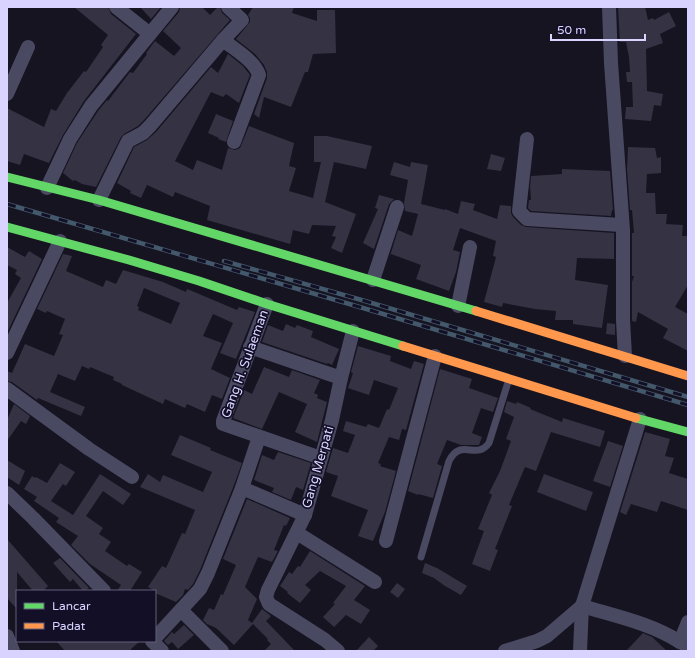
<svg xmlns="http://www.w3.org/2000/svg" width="695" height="658" font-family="'Varela Round',sans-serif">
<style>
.building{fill:#343243;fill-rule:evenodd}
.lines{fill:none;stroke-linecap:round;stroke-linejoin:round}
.lane{stroke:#4a4962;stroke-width:7}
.street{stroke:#4a4962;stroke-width:14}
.fast{stroke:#63d668;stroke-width:9}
.slow{stroke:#ff974d;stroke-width:9}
.rail-casing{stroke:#43596b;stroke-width:4.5}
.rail{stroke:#130f26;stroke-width:3;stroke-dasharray:9;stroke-linecap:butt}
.labels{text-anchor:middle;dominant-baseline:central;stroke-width:3.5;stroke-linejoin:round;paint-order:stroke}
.street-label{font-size:13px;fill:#d9d4ff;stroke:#130f26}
</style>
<rect width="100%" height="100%" fill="#161421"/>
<!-- building -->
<g class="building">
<polygon points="74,7 108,7 111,14 136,34 84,101 63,135 49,163 24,154 20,165 7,161 7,108 44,127 51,109 56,111 67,93 84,71 86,72 103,47 101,45 108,35"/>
<polygon points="140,7 161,7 151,19"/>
<polygon points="180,7 202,7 210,15 218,7 220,7 222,13 230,20 144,120 138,126 124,134 121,137 96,187 82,184 75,180 73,181 63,173 77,143 98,111 107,100 108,101 130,72 133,73 147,54 146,53 155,41 174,56 181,48 163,31 179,12"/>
<polygon points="253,7 294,7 292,13 317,21 317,10 335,10 336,53 313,54 308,72 305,72 291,107 264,97 259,118 254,114 267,78 267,72 264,65 255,54 236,39 250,22 250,18 248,15"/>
<polygon points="618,7 645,7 648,20 653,18 654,20 669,12 676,26 660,34 663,43 646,49 647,91 663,94 661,106 654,105 651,121 625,119 626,107 633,107 632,82 627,82 626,72 630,72 629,57 626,42 620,42"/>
<polygon points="228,54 243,66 250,75 239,103 226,94 223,97 211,92 175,161 193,170 197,160 222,170 228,148 235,150 240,148 249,126 294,143 289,166 296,168 289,191 313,198 321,162 314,162 314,136 327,136 372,146 366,169 334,162 325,202 356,214 342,253 331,248 336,237 332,236 336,226 312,225 309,234 293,230 290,244 207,220 210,206 175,192 173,197 147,185 141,198 130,193 131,191 117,183 134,147 147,140 156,132 211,67 218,73"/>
<polygon points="216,114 233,121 226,142 218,139 219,138 208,133"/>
<polygon points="628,147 655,148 657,158 661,157 661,173 647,174 646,193 655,193 656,214 667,214 666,224 683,225 682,236 688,236 688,285 675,307 688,314 688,351 663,338 668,329 638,312 636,322 632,321 632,282 634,276 632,276 632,233 634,233 632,210 630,210 627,169"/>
<polygon points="491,154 505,158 501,171 487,169"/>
<polygon points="394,162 410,167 411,162 428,165 421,204 445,210 445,209 458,214 461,201 475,204 473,210 497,219 500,205 511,206 511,213 513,217 521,225 526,227 614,233 614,259 577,258 575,280 608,285 602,328 573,324 573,320 555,320 556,311 535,309 503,303 502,307 484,302 496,257 493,256 496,241 460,228 453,250 460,252 456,272 449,291 416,279 421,265 391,254 390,256 398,230 412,236 418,214 405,211 404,203 408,180 390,175"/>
<polygon points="562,169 610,171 613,210 612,210 611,216 531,211 528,208 529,200 531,200 530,187 531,176 562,174"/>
<polygon points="379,195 394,199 389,204 374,249 363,243 378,209 375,208"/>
<polygon points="7,247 25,257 29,251 42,259 7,333 7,303 21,278 15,274 17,270 7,265"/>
<path d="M63 254 72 256 66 271 103 287 106 280 116 284 123 270 163 282 186 292 187 289 192 291 237 310 239 307 255 312 236 359 220 353 233 323 213 314 203 336 222 343 211 369 230 378 222 399 212 395 205 412 187 404 185 408 165 399 163 404 122 385V384L113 380 114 377 90 367 89 369 82 366 75 381 58 374 50 392 85 407 81 416 38 398 37 400 12 382 7 381V371L12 373 25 344 54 356 63 335 59 334 65 319 47 311 46 313 37 309ZM144 288 180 303 171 324 138 310 139 307 137 306Z"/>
<polygon points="607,323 615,324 615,335 606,334"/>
<polygon points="286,324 295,328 297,325 313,331 311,337 339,349 332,365 328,363 327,364 262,342 268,325 283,331"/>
<polygon points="358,346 391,356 390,361 411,369 414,361 424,364 406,430 402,429 399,440 389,437 378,463 381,464 380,466 396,471 385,512 373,541 358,536 368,510 331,496 338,476 326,472 333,448 348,453 355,435 343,431 346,421 366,427 368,424 379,428 387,409 389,410 398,388 374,380 369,395 348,388 353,373 351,372"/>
<polygon points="264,367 289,377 292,370 320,380 314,393 318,395 317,398 327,402 317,442 295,432 307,404 279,392 262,429 233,418 244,390 252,394"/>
<polygon points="440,369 472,379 469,388 498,398 493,412 481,408 472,433 482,437 479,445 461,445 447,440 437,464 442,466 433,498 418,494 418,495 408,491"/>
<polygon points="507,401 516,404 517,402 531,408 530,409 562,422 563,418 605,431 600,447 551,432 536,471 525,467 509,505 512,506 495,549 498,550 490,571 472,564 484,531 478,529 492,495 489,493 500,471 511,441 506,439 514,417 504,412"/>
<polygon points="14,404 30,416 26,424 21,421 7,441 7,420"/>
<polygon points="645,432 670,439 665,456 674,458 669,473 688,479 688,510 661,501 657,512 631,504 626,515 620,512"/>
<polygon points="180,435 211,448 210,450 242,463 234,485 200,570 193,584 188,590 185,589 183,595 176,602 155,593 155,591 148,587 162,566 166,568 182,533 185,534 195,510 140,487 148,474 160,482 163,475 203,492 212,472 171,455"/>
<polygon points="608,441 623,446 610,487 593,481"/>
<polygon points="278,452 311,463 303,490 296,487 291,500 272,492 274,488 254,480 262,455 274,460"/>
<polygon points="7,460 25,471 19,485 7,477"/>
<polygon points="60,463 75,472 66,486 63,484 51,501 73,515 100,474 131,494 123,505 103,491 86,516 103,528 99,534 111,542 105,551 127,566 129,564 142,572 130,591 117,591 121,585 90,564 71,545 78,536 56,522 59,518 34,501 37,497 24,489 32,476 35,478 36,477 47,483"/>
<polygon points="544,474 593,492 586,511 537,492"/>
<polygon points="247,499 290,518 286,526 284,525 274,550 278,551 272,562 258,557 245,587 257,599 248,620 252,623 262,609 271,616 266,621 295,651 264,651 271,644 267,640 268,639 253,624 234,645 216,628 207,624 203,620 209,608 214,610 221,594 223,595 236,565 223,559"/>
<polygon points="7,539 48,586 43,591 33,591 17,572 17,609 7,598"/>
<polygon points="310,551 365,586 354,600 370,610 361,624 346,615 334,627 323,617 335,604 333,603 346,586 320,571 305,585 311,590 300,603 287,593 288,592 280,586 289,572 292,574 298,566 300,567"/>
<polygon points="60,558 89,588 85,591 83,591 73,579 70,582 53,563"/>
<polygon points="425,563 437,568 467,586 461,595 445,586 434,578 422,573"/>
<polygon points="397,583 405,589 398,598 390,592"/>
<polygon points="184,625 194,635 178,649 172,642 168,645 164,641 172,632 174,634"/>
<polygon points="643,633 652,637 667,651 626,651"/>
<polygon points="369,637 378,646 373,651 356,651"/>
<polygon points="56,641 140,641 129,651 65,651"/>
</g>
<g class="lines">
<!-- lane -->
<path class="lane" d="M421 557 449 461C461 437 476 461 489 443L509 379"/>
<!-- street -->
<g class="street">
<polyline points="116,7 150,34"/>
<polyline points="609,7 611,63 623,230 623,320 625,356"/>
<path d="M223 40C234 49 255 61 259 75L234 142"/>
<polyline points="7,94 28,47"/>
<polyline points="527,139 519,211 527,219 621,225"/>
<polyline points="47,188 70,139 91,106 172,7"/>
<polyline points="99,200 128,141 143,133 150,126 223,40 242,20 228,7"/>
<polyline points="373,280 397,207"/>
<polyline points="267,304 223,421 223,424 321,458"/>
<polyline points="458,306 470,247"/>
<polyline points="250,347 341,378"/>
<polyline points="7,353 60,241"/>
<polyline points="7,389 89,449 132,477"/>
<polyline points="242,488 305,515"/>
<polyline points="7,493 33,518 104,591"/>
<polyline points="297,533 375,582"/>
<polyline points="386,541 435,356"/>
<polyline points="181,610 222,651"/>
<polyline points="7,636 13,651"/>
<polyline points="155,638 200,589 208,573 242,488 259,437"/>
<polyline points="152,641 162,651"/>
<polyline points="688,646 680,642 688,622"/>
<polyline points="338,651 325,640 269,604 266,597 268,590 305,515 332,420 341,378 353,331"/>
<path d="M505 651 537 641 547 636 582 606C615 616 650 623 680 642"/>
<polyline points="580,651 582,606 640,419"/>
</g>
<!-- fast -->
<g class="fast">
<polyline points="7,177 99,200 476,311"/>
<polyline points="7,227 129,260 199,281 267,304 403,346"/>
<polyline points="636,418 688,432"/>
</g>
<!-- slow -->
<g class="slow">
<polyline points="476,311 688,376"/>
<polyline points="403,346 636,418"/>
</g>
<!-- rail casing -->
<g class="rail-casing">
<g id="rail">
<polyline points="7,204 363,308 688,405"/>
<polyline points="224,261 365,301 688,397"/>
</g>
</g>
<!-- rail -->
<use href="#rail" class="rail"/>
</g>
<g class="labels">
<!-- street labels -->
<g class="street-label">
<text transform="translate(245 364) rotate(-70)">Gang H. Sulaeman</text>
<text transform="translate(318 467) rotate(-74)">Gang Merpati</text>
</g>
</g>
<!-- border -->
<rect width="695" height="658" fill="none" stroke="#d9d4ff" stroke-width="16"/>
<!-- legend -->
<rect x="16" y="590" width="140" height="52" fill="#130f26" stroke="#625e7d"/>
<rect x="24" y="603" width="20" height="6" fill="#63d668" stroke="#625e7d"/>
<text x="52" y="610" font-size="12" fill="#d9d4ff">Lancar</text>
<rect x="24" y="623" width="20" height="6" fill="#ff974d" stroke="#625e7d"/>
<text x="52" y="630" font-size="12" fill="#d9d4ff">Padat</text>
<!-- scale -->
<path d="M551 34v6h94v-6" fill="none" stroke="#d9d4ff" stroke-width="2"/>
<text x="557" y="34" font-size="12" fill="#d9d4ff" stroke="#130f26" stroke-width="3" paint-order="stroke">50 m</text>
</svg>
